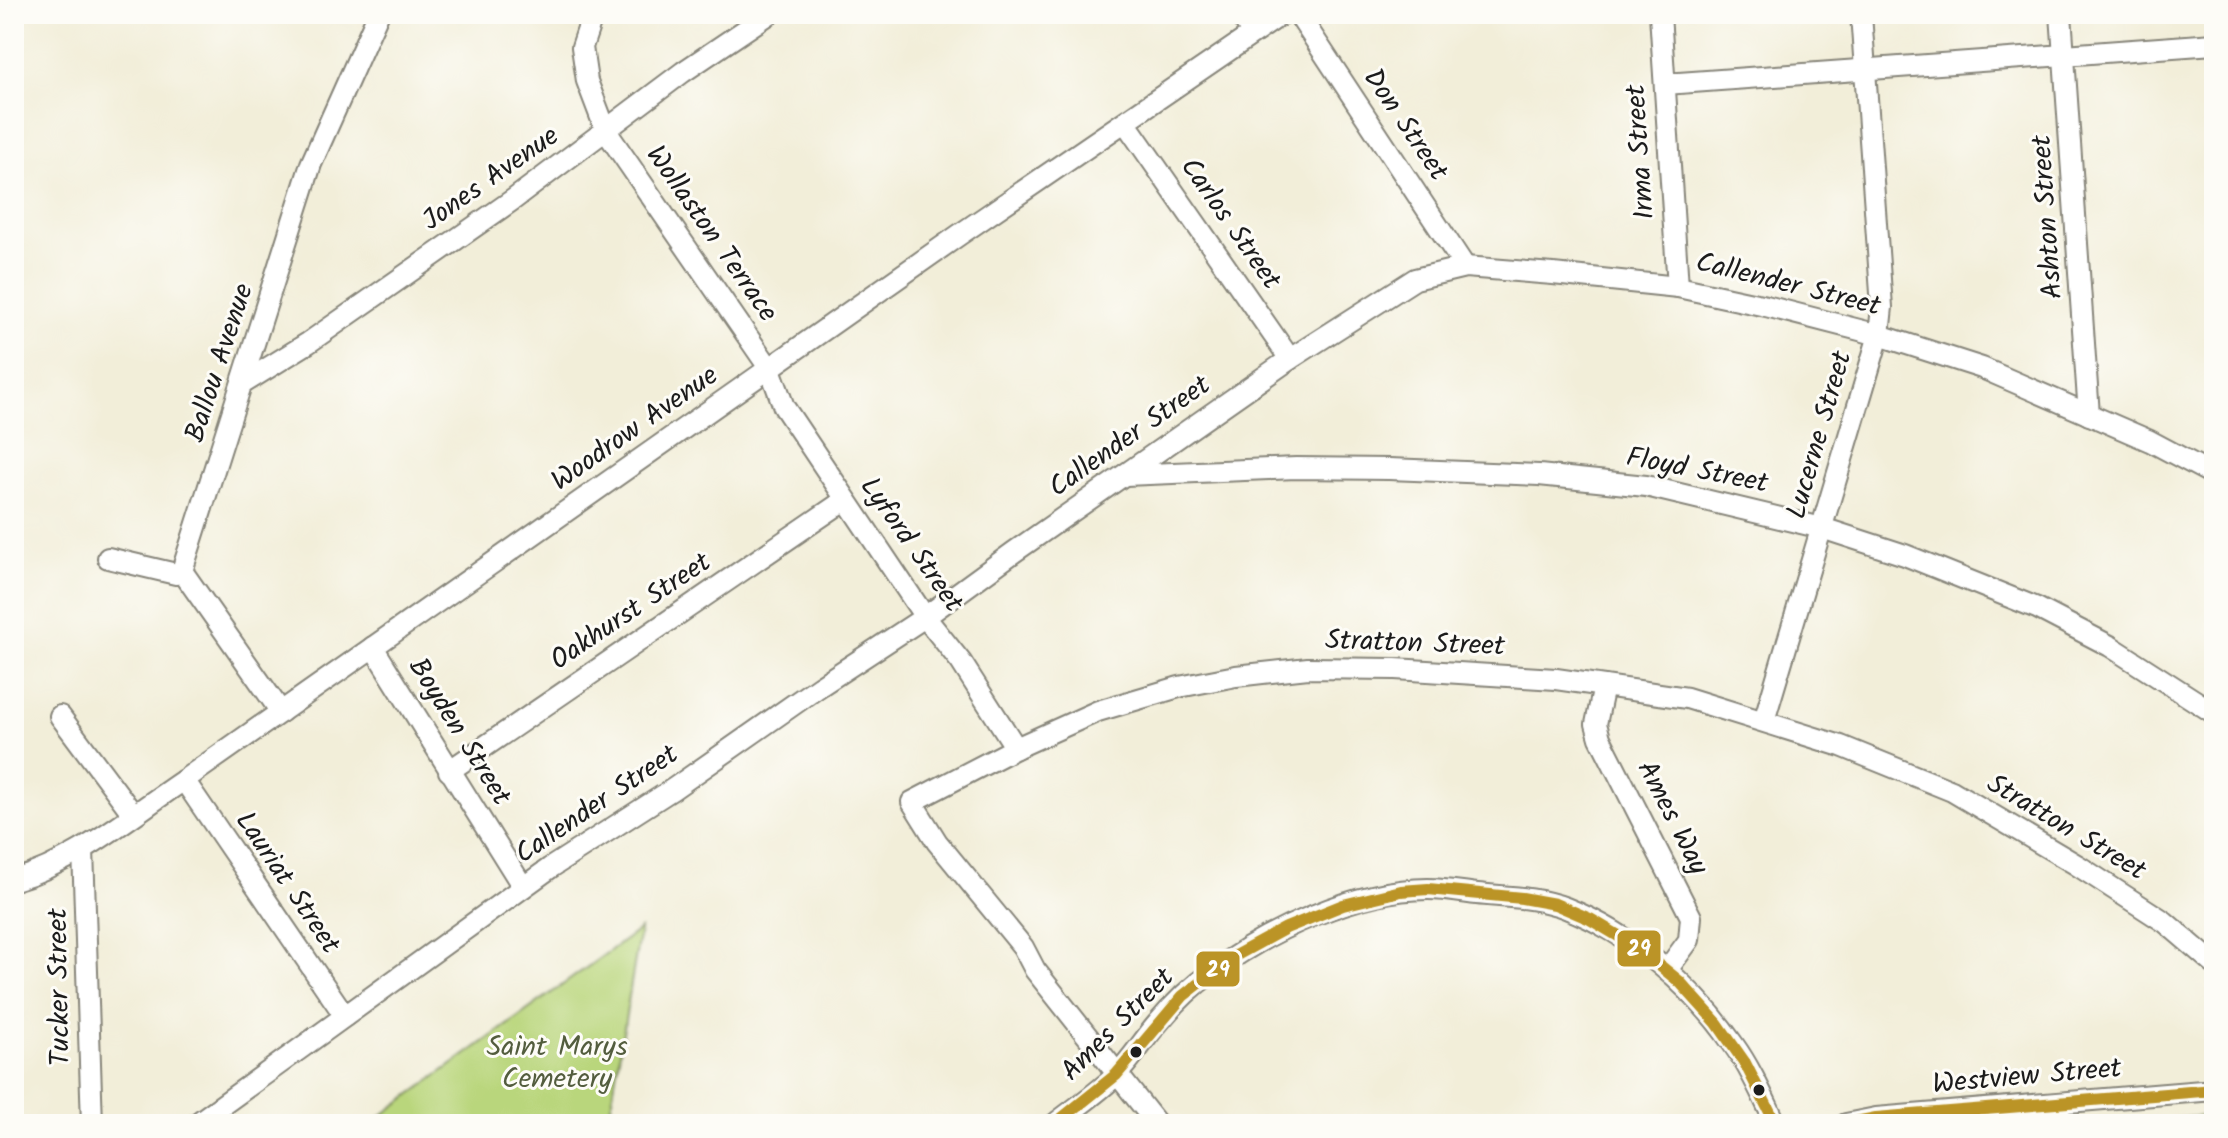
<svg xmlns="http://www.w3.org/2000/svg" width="2228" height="1138" font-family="Kalam,sans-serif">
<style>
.green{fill:#b9d67c;stroke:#6a794c;stroke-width:2}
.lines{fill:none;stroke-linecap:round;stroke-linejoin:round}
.minor-casing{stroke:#87857a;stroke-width:24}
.minor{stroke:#fff;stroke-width:20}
.bus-1-casing{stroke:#fdfcf7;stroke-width:18}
.bus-1{stroke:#bb9427;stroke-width:12}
.bus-dot{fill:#1c1c1c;stroke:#fdfcf7;stroke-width:3}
.labels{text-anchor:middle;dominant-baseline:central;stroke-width:6;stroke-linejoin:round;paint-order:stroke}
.street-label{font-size:28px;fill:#1c1c1c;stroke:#fdfcf7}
.park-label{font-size:28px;fill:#535d3e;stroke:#fdfcf7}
.line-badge{stroke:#fdfcf7;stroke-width:3}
.badge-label{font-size:22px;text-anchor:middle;font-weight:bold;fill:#fff}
</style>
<rect width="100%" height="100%" fill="#fdfcf7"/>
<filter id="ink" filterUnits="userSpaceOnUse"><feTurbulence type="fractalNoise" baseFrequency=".0125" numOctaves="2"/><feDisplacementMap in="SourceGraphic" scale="16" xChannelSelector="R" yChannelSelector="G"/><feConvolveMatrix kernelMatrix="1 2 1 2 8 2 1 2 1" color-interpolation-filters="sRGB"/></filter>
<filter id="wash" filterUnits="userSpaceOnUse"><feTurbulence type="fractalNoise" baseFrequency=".006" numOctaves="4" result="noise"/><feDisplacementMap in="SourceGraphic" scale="32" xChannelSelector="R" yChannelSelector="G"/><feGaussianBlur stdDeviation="1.8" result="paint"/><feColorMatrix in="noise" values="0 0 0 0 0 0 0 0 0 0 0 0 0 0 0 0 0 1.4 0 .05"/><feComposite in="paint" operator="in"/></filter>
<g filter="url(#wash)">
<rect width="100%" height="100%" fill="#f2eed9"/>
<!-- green -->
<g class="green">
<polygon points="640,929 608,1124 370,1124"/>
<polygon points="2214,1115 2214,1124 2120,1124"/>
</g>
</g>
<g filter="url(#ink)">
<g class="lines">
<!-- minor casing -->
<g class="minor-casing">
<g id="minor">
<polyline points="593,14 582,47 587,81 606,131 770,369 784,407 925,617 961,662 1016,748"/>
<polyline points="1239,14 1253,33"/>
<polyline points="1298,14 1465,267"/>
<polyline points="1660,14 1678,287"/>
<polyline points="2061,14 2089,415"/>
<polyline points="1665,84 2214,44"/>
<polyline points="1125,122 1290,359"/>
<polyline points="242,384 308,343 514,199 683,72 769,14"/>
<polyline points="1125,475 1296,468 1389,469 1539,475 1646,486 1822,528 1905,555 2037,608 2110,646 2214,713"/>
<polyline points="108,558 176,574 182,571"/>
<polyline points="373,647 523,887"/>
<polyline points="1604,686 1596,724 1600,738 1691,917 1689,940 1667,970"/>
<polyline points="281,712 182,571 311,164 378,14"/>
<polyline points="60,716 133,814"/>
<polyline points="1764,721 1879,335 1882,307 1861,14"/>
<polyline points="449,771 845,500"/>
<polyline points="184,780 345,1016"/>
<polyline points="83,849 92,1124"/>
<path d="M14 880C77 862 130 816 184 780L959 235 1282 14"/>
<polyline points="196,1124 550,868 673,789 820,686 925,617 1014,552 1290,359 1415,279 1465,267 1553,274 1678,287 1766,306 1879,335 1982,368 2150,441 2214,475"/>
<path d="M1055 1124C1075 1108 1098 1093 1116 1075 1132 1059 1144 1039 1158 1023 1173 1005 1192 986 1211 973 1267 931 1357 889 1428 889 1444 889 1461 892 1477 894 1506 897 1538 897 1566 908 1632 934 1693 986 1733 1044 1751 1069 1763 1097 1776 1124"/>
<polyline points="1157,1124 1035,970 1023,947 937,842 912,802 1016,748 1098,711 1179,687 1236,676 1308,668 1395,669 1556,679 1687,698 1841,746 1952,791 2077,865 2165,922 2214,964"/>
<polyline points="1846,1124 1876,1118 2214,1090"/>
</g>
</g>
<!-- minor -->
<use href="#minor" class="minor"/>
<!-- bus-1 casing -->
<g class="bus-1-casing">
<g id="bus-1">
<polyline points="1055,1124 1116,1075 1183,996 1233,957 1286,928 1343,905 1401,891 1428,889 1522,898 1555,904 1590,919 1637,947 1680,982 1717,1023 1745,1063 1776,1124"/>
<polyline points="1846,1124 1876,1118 2214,1090"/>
</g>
</g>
<!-- bus-1 -->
<use href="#bus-1" class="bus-1"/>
</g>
</g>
<!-- markers -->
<g class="bus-dot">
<circle cx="1136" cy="1052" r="7"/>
<circle cx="1759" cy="1090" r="7"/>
</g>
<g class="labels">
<!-- street labels -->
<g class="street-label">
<text transform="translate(1405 125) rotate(56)">Don Street</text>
<text transform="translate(1641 152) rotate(-94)">Irma Street</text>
<text transform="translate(491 179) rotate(-35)">Jones Avenue</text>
<text transform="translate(2048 217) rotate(-94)">Ashton Street</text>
<text transform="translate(1230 224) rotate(55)">Carlos Street</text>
<text transform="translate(711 234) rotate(55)">Wollaston Terrace</text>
<text transform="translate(1788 285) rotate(14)">Callender Street</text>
<text transform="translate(220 363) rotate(-72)">Ballou Avenue</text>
<text transform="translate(635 429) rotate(-35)">Woodrow Avenue</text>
<text transform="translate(1820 435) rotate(-74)">Lucerne Street</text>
<text transform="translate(1130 437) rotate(-35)">Callender Street</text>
<text transform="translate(1697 471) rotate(11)">Floyd Street</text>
<text transform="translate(911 545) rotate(55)">Lyford Street</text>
<text transform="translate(631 612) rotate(-34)">Oakhurst Street</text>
<text transform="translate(1415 644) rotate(2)">Stratton Street</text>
<text transform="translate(459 732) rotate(58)">Boyden Street</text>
<text transform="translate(597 805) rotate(-34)">Callender Street</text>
<text transform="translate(1672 818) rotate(63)">Ames Way</text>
<text transform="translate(2066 828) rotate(31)">Stratton Street</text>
<text transform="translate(287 883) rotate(56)">Lauriat Street</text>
<text transform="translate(60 987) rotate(-91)">Tucker Street</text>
<text transform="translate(1118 1025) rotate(-45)">Ames Street</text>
<text transform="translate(2027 1077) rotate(-5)">Westview Street</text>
</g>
<!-- park labels -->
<g class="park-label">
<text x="557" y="1047">Saint Marys<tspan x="557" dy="32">Cemetery</tspan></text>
</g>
</g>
<g class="line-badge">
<rect x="1616" y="929" width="46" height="39" rx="8" fill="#bb9427"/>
<rect x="1195" y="950" width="46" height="38" rx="8" fill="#bb9427"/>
</g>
<g class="badge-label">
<text x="1639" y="956">29</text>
<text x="1218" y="977">29</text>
</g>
<!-- margin -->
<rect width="2228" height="1138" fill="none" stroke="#fdfcf7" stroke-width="48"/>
</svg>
